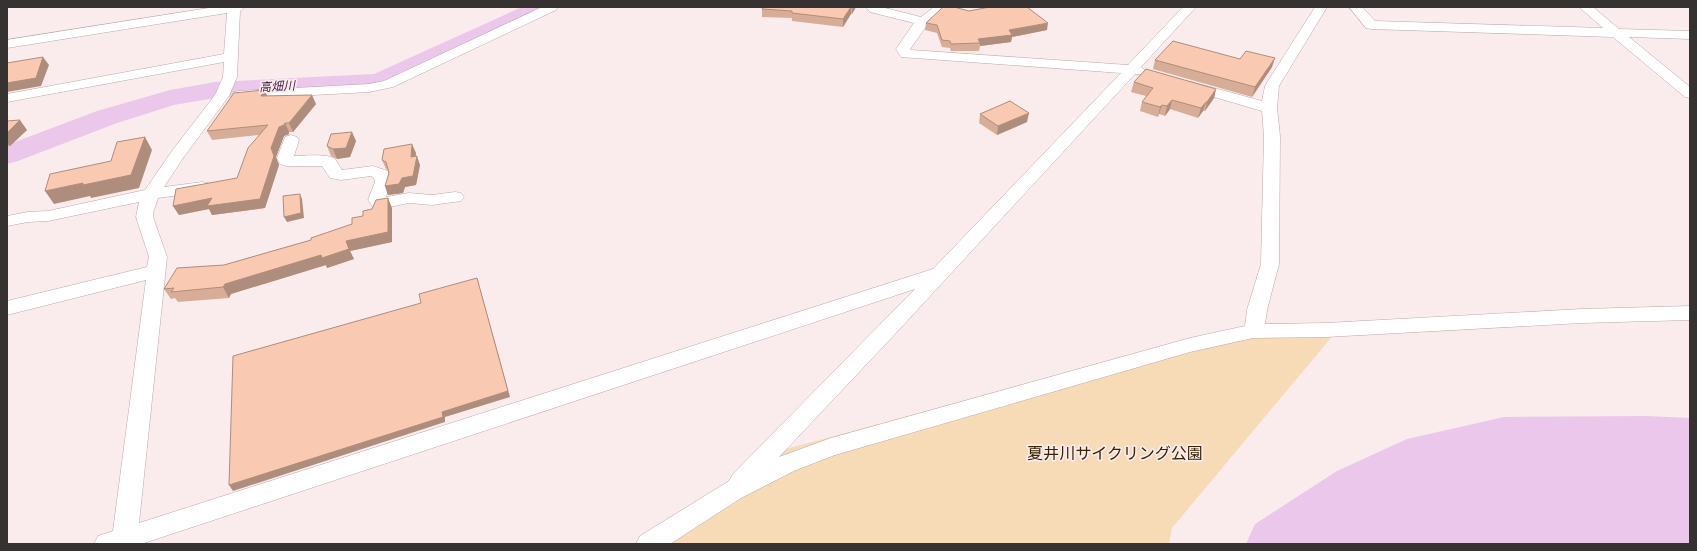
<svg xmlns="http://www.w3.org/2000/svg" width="1697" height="551" font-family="'Noto Sans','Noto Sans JP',sans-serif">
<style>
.green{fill:#f7dbb6}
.water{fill:#ebc7ec}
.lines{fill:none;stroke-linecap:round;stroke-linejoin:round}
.river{fill:#ebc7ec;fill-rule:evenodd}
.minor-casing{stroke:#b8aaaa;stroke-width:1}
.minor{fill:#fff;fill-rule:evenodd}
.wall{fill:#d7ad98}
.shaded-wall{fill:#af8d7c}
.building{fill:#fac9b1;stroke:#af8d7c}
.labels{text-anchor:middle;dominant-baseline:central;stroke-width:3.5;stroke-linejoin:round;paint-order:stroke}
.far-water-label{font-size:12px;font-style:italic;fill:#451a48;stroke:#faecec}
.near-park-label{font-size:16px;fill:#3a2403;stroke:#faecec}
</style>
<rect width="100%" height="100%" fill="#faecec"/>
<!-- green -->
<polygon class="green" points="1340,327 1172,528 1169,544 634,544 775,452 1192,339"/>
<!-- water -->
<polygon class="water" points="1646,416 1690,418 1690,544 1246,544 1255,524 1337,471 1407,439 1504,417"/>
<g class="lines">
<!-- river -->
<polygon class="river" points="522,7 553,7 549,12 390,86 366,91 215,98 174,105 117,123 18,161 7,164 7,145 97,111 170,90 215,82 374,74"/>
<!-- minor casing -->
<g class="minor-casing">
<g id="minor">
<polygon points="215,7 245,7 240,11 237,77 229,96 183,158 164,187 202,182 208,183 210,187 208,191 202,192 158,198 153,213 153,217 167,257 139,523 933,269 1121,73 901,57 896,49 914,23 870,12 866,7 881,7 921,17 934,7 948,7 925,28 910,49 911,50 1128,65 1183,7 1196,7 1141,67 1146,71 1144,74 1135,74 896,333 779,457 831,438 1190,338 1245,326 1247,310 1261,264 1264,136 1262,111 1187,89 1185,86 1187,83 1192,82 1262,101 1265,86 1315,7 1327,7 1279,86 1277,108 1280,136 1279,264 1267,310 1265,324 1326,323 1582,309 1690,306 1690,320 1582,323 1326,337 1253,338 1190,352 835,455 796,470 741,498 670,544 636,544 640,536 729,481 733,474 915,289 141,544 94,544 98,536 113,531 146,280 7,315 7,301 147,267 149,257 136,217 139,202 48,221 28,222 7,226 7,216 28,212 48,211 145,190 172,151 215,95 223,77 224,62 7,102 7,94 224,54 227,13 7,48 7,40"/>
<polygon points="542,7 558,7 556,10 393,87 369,92 239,99 234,98 232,95 234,92 239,91 369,84 384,81"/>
<polygon points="1349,7 1362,7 1375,21 1603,28 1579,7 1593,7 1619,29 1690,31 1690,39 1629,37 1690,87 1690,98 1685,97 1613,37 1371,29 1366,28"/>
<path d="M291 135 297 137 299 140 294 156C303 156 327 153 335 159 337 162 340 167 342 170L373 166 388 171 391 182 386 197 409 193 432 195 455 192 461 193 464 197 461 201 432 205 409 203 380 209 374 208 368 200 375 182 374 178 371 176 341 180 330 178 322 166H286L280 164 277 158 285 137Z"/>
</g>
</g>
<!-- minor -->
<use href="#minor" class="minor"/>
</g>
<!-- wall -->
<g class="wall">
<polygon points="763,7 856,7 852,14 851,14 843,27 792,21 792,18 762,17 762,9"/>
<polygon points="926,23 1047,30 1012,37 1011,42 980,46 979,51 951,51 950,48 942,47 937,33 925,30"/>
<polygon points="1240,59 1272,67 1252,97 1153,69 1155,60"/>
<polygon points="1134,82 1216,89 1214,98 1205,111 1203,111 1198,118 1170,109 1165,116 1159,114 1158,117 1140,111 1142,102 1146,96 1131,92"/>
<polygon points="267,96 316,104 293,132 289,132 289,134 284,136 276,157 279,165 265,208 212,215 209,209 179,215 173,206 237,178 259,135 212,140 207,131"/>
<polygon points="980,114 1027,122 997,135 979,123"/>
<polygon points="7,121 27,130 10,146 7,147"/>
<polygon points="356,141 350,157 337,159 331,156 327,146"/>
<polygon points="416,153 415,156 420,165 416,185 405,187 403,193 388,195 385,186 389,173 388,170 386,169 382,160"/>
<polygon points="392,208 392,242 350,251 354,259 327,268 326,265 231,294 229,298 178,302 175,298 171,299 164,289 224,265 311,240 352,224 363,216"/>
</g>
<!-- shaded-wall -->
<g class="shaded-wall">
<polygon points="851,7 851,14 843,27 843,19"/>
<polygon points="852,7 856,7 852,14"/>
<polygon points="1048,23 1047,30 1012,37 1011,42 980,46 980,43 978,39 1009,30"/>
<polygon points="43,57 49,65 41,86 7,92 7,83"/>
<polygon points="1275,58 1272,67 1252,97 1255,87"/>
<polygon points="1216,89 1214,98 1205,111 1207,102"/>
<polygon points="264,90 269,99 261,96"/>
<polygon points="312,95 316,104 293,132 289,123"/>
<polygon points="1172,100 1170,109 1165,116 1167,106"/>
<polygon points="1206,102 1203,111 1198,118 1201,108"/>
<polygon points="1162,105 1158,117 1160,107"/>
<polygon points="1029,113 1027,122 997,135 998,126"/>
<polygon points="20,120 27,130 10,146 7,143 7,133"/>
<polygon points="285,123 289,132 289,134 284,136 276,157 279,165 265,208 212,215 209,209 179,215 173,206 212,198 216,204 271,148 279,127"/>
<polygon points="352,132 356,141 350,157 337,159 333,149"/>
<polygon points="145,137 152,150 139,188 91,198 90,196 54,204 45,191 83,183"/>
<polygon points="412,144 416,153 415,165 411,157"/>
<polygon points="417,156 420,165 416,185 405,187 403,193 388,195 385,186 402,178"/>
<polygon points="300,194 302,199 304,218 287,222 284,217"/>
<polygon points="388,198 392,208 392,242 350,251 354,259 327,268 326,265 231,294 229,298 223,287 225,284 346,241"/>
<polygon points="477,278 510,397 445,417 445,422 233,491 229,485 442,412"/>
</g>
<!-- building -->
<g class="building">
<polygon points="763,7 851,7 843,19 792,13 792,11 762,9"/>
<polygon points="943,7 954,7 969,11 990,7 1027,7 1048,23 1009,30 1012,35 978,39 980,43 951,44 950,41 942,40 937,25 926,23"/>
<polygon points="1173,41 1240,59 1246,51 1275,58 1255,87 1155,60"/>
<polygon points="43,57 36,78 7,83 7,63"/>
<polygon points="1146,69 1216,89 1207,102 1206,102 1201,108 1172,100 1167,106 1162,105 1160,107 1142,102 1153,88 1134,82"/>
<polygon points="264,90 261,96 312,95 289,123 285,123 284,125 279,127 271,148 274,156 260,199 207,206 212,198 173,206 176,189 237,178 248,148 268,125 207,131 234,93"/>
<polygon points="1010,101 1029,113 998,126 980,114"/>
<polygon points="20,120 7,133 7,121"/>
<polygon points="352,132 346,148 333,149 327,146 331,134"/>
<polygon points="145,137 131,175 83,185 83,183 45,191 50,174 111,161 117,142"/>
<polygon points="412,144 411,157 417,156 413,176 402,178 399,184 385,186 389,173 386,162 382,160 384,149"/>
<polygon points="300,194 301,213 284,217 283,196"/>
<polygon points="388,198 388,232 346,241 349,249 322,258 321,255 225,284 223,287 171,292 174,288 164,289 177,268 224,265 311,240 311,238 352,224 352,218 363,216 363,211 372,209 376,200"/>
<polygon points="477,278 508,391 442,412 443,417 229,485 233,356 421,303 419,294"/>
</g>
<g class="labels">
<!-- far-water labels -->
<g class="far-water-label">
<text transform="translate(277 86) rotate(-3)">高畑川</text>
</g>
<!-- near-park labels -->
<g class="near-park-label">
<text x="1115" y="453">夏井川サイクリング公園</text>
</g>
</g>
<!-- border -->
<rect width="1697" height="551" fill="none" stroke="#373232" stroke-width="16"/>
</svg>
